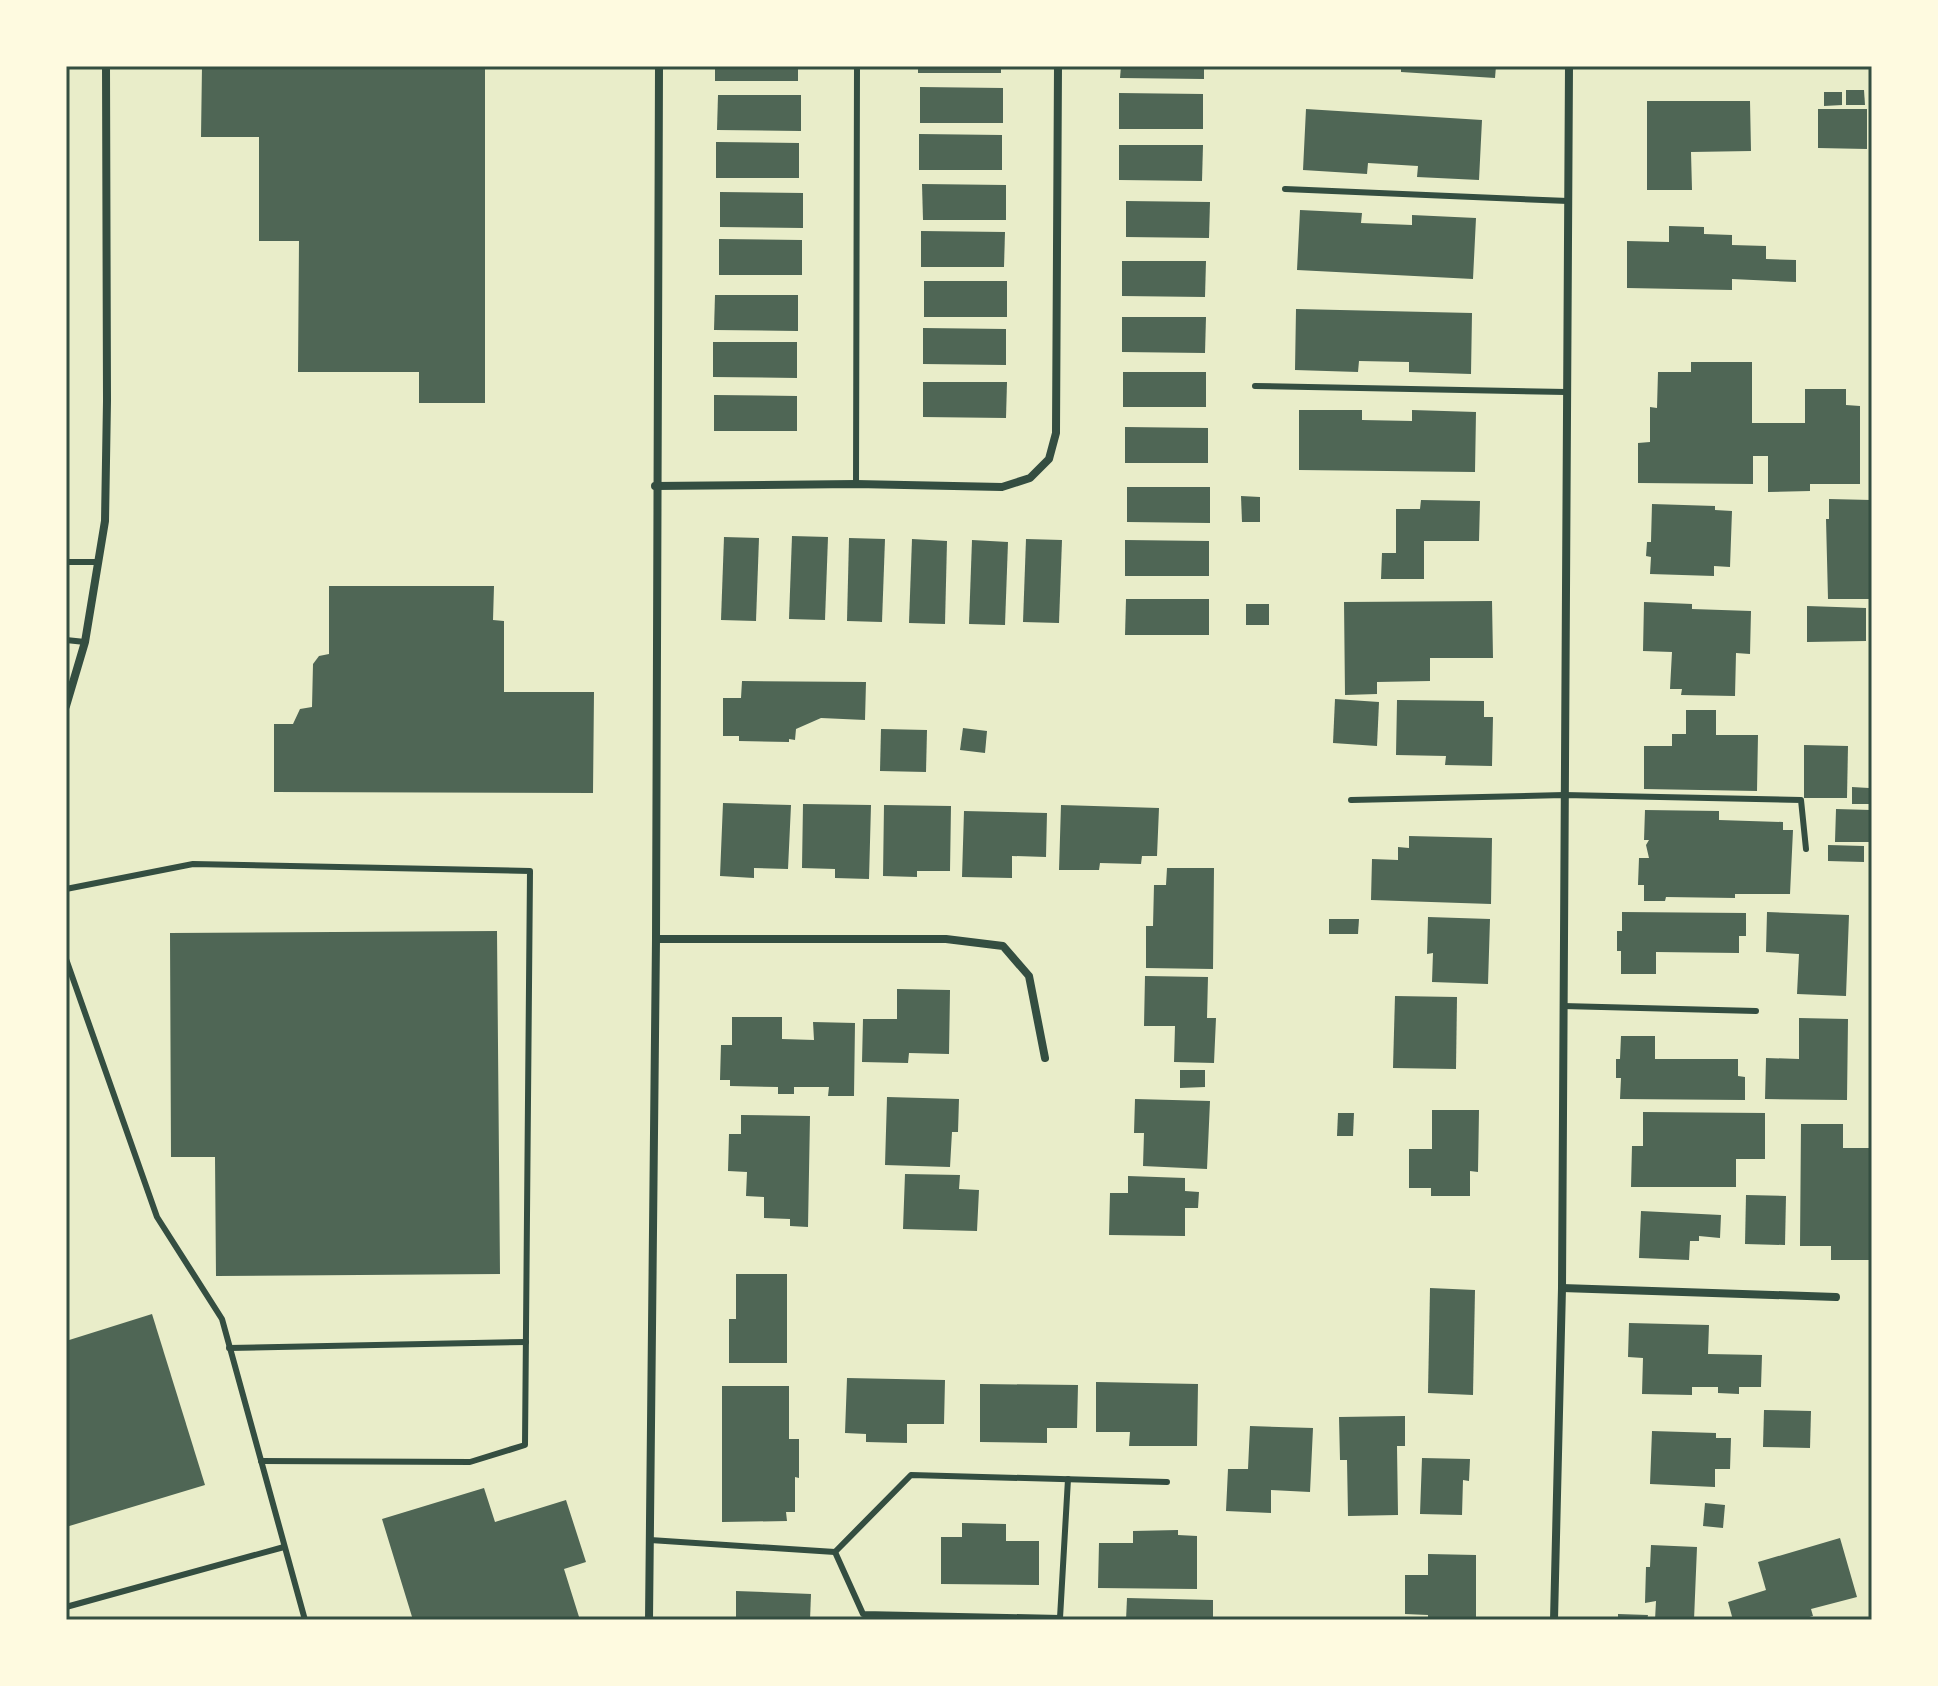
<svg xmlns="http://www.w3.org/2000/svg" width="1938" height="1686" font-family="Raleway,sans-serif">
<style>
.building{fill:#4f6655}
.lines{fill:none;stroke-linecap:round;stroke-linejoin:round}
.service{stroke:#344e41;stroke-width:6}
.minor{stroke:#344e41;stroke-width:8}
.neatline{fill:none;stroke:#344e41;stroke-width:3}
</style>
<rect width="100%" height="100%" fill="#e9edc9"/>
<!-- building -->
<g class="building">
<polygon points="202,66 485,66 485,403 419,403 419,372 298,372 299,241 259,241 259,137 201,137"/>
<rect x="715" y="66" width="83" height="15"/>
<rect x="918" y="66" width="83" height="7"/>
<polygon points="1121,66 1204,66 1204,79 1120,78"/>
<polygon points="1401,66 1496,66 1495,78 1401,72"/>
<polygon points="920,87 1003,88 1003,123 920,123"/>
<polygon points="1846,90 1864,90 1865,105 1846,105"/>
<polygon points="1824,92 1842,92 1842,105 1824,106"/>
<polygon points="1119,93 1203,94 1203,129 1119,129"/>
<polygon points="718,95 801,95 801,131 717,130"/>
<polygon points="1647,101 1750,101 1751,151 1691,152 1692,190 1647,190"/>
<polygon points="1306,109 1482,120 1479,180 1417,177 1418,166 1368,163 1367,174 1303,170"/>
<polygon points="1818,109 1867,109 1867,149 1818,148"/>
<polygon points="919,134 1002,135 1002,170 919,170"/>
<polygon points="716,142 799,143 799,178 716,178"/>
<polygon points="1119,145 1203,145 1202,181 1119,180"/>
<polygon points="922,184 1006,185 1006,220 923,220"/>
<polygon points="720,192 803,193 803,228 720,227"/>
<polygon points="1126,201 1210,202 1209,238 1126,237"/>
<polygon points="1300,210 1362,213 1361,223 1412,225 1412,215 1476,218 1473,279 1297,270"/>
<polygon points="1669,226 1704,227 1704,234 1732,235 1732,245 1766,246 1766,259 1796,260 1796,282 1732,279 1732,290 1627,288 1627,241 1669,242"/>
<polygon points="921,231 1005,232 1004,267 921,267"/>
<polygon points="719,239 802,240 802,275 719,275"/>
<polygon points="1122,261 1206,261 1205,297 1122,296"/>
<rect x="924" y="281" width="83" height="36"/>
<polygon points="715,295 798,295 798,331 714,330"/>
<polygon points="1296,309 1472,313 1471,374 1409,372 1409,362 1359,361 1358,372 1295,370"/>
<polygon points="1122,317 1206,317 1205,353 1122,352"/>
<polygon points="923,328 1006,329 1006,365 923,364"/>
<polygon points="713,342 797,342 797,378 713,377"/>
<polygon points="1691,362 1752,362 1752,423 1805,423 1805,389 1846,389 1846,405 1860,406 1860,484 1810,484 1810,491 1768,492 1768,456 1753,456 1753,484 1638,483 1638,443 1650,442 1650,407 1657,408 1658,372 1691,372"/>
<rect x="1123" y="372" width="83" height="35"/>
<polygon points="923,382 1007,382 1006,418 923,417"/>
<polygon points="714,395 797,396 797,431 714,431"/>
<polygon points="1299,410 1362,410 1362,420 1412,421 1412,410 1476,412 1475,472 1299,470"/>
<polygon points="1125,427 1208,428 1208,463 1125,463"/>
<polygon points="1127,487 1210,487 1210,523 1127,522"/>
<polygon points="1241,496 1260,497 1260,522 1242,522"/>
<polygon points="1829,499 1871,500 1870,599 1828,599 1826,519 1829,519"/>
<polygon points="1421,500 1480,501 1479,541 1424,541 1424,579 1381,579 1382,553 1396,553 1396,509 1420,509"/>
<polygon points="1652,504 1715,506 1715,510 1732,511 1730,567 1714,566 1714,576 1650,574 1651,557 1646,556 1647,542 1651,542"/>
<polygon points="792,536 828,537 825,620 789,619"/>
<polygon points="724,537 759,538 756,621 721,620"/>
<polygon points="849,538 885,539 882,622 847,621"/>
<polygon points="912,539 947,541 945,624 909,623"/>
<polygon points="1026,539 1062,540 1059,623 1023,622"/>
<polygon points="972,540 1008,542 1005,625 969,624"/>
<polygon points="1125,540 1209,541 1209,576 1125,576"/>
<polygon points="329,586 494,586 493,620 504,621 504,692 594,692 593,793 274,792 274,724 293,724 300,709 312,707 313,664 319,656 329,654"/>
<polygon points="1126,599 1209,599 1209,635 1125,635"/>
<polygon points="1492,601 1493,658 1430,658 1430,681 1377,682 1377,694 1345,695 1344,602"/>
<polygon points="1644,602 1692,604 1692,609 1751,611 1750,654 1736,653 1735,696 1681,695 1682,689 1670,689 1672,652 1643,651"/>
<rect x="1246" y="604" width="23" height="21"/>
<polygon points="1807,606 1866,608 1866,641 1807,642"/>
<polygon points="742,681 866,682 865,720 821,718 796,729 795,740 789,739 789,742 739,741 739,736 723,736 723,698 741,698"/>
<polygon points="1335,699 1379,702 1377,746 1333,743"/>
<polygon points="1397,700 1484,701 1484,717 1493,717 1492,766 1445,765 1446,756 1396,755"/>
<polygon points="1686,710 1716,710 1716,735 1758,735 1757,791 1644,789 1644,746 1672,746 1672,734 1686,734"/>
<polygon points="963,728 987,731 985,753 960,750"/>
<polygon points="881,729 927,730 926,772 880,771"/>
<polygon points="1804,745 1848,746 1847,798 1804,798"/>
<polygon points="1852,787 1869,788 1869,804 1852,804"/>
<polygon points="723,803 791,805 788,869 754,868 754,878 720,876"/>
<polygon points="803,804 871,805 869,879 835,878 835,869 802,868"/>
<polygon points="884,805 951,806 950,871 917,871 917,877 883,876"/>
<polygon points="1061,805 1159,808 1157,856 1142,856 1141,864 1100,863 1099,870 1059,870"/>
<polygon points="1836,809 1871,810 1870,842 1835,842"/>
<polygon points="1645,810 1719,811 1719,820 1783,822 1783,830 1793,830 1790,894 1735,894 1735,898 1666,897 1665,901 1644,901 1644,885 1638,885 1639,858 1649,858 1646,845 1649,840 1644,840"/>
<polygon points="964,811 1047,813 1046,857 1012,856 1012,878 962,877"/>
<polygon points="1409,836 1492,838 1491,904 1371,900 1372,859 1398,860 1398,847 1409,848"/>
<polygon points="1828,845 1864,846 1864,862 1828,861"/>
<polygon points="1167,868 1214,868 1213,969 1146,968 1146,926 1153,926 1154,885 1166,885"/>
<polygon points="1622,912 1746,913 1746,936 1739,936 1739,953 1656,952 1656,974 1621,974 1621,951 1617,951 1617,931 1622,931"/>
<polygon points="1767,912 1849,915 1846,996 1797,994 1799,954 1766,952"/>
<polygon points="1428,917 1490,919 1488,984 1432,982 1433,953 1427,954"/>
<polygon points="1329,919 1359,919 1358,934 1329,934"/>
<polygon points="497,931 500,1274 216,1276 215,1157 171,1157 170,933"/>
<polygon points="1145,976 1208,977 1207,1018 1216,1018 1214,1063 1174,1062 1175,1026 1144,1026"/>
<polygon points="897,989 950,990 949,1054 909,1053 908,1063 862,1062 863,1019 897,1019"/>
<polygon points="1395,996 1457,997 1456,1069 1393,1068"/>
<polygon points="732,1017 782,1017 782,1039 814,1040 813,1022 855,1023 854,1096 828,1096 829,1087 794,1087 794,1094 778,1094 778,1087 730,1086 730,1080 720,1080 721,1045 732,1045"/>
<polygon points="1799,1018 1848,1019 1847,1100 1765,1099 1766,1058 1799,1059"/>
<polygon points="1621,1036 1655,1036 1655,1059 1738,1059 1738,1076 1745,1077 1745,1100 1620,1099 1621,1078 1616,1078 1616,1059 1620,1059"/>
<polygon points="1180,1070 1205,1070 1205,1087 1180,1088"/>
<polygon points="887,1097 959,1099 958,1132 952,1132 950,1167 885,1165"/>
<polygon points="1135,1099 1210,1101 1207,1169 1143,1166 1144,1133 1134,1133"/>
<polygon points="1432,1110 1479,1110 1478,1172 1470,1171 1470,1196 1431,1196 1431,1188 1409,1188 1409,1149 1432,1149"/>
<polygon points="1643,1112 1765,1113 1765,1159 1736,1159 1736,1187 1631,1187 1632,1146 1643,1146"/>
<polygon points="1338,1113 1354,1113 1353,1136 1337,1136"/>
<polygon points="741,1115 810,1116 808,1227 790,1226 790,1219 764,1218 764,1197 746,1196 747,1172 728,1171 729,1134 741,1134"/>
<polygon points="1801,1124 1843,1124 1843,1148 1871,1148 1870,1260 1831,1260 1831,1246 1800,1246"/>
<polygon points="905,1174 960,1175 959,1189 979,1190 977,1231 903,1229"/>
<polygon points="1128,1176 1185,1178 1185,1191 1199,1192 1198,1208 1185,1208 1185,1236 1109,1235 1110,1193 1128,1193"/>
<polygon points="1746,1195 1786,1196 1785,1245 1745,1244"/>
<polygon points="1641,1211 1721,1215 1720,1238 1699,1236 1699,1241 1690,1241 1689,1260 1639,1258"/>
<polygon points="736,1274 787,1274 787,1363 729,1363 729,1319 736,1319"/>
<polygon points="1430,1288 1475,1290 1473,1395 1428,1393"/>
<polygon points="152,1314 205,1485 66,1527 66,1341"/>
<polygon points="1629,1323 1709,1325 1708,1354 1762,1355 1761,1387 1739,1387 1739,1394 1718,1393 1718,1387 1692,1387 1692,1395 1642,1394 1643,1358 1628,1357"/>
<polygon points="847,1378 945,1380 944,1424 907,1424 907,1443 866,1442 866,1434 845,1433"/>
<polygon points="1096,1382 1198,1384 1197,1446 1129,1446 1130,1432 1096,1432"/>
<polygon points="980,1384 1078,1385 1077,1428 1047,1428 1047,1443 980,1442"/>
<polygon points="722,1386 789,1386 789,1439 799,1439 799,1478 795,1477 795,1512 786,1512 787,1521 722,1522"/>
<polygon points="1764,1410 1811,1411 1810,1448 1763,1447"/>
<polygon points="1405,1416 1405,1446 1397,1446 1398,1515 1348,1516 1347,1460 1340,1460 1339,1417"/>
<polygon points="1250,1426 1313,1428 1310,1492 1271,1490 1271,1513 1226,1511 1228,1469 1248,1469"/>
<polygon points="1652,1431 1716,1433 1716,1438 1731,1438 1730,1469 1715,1469 1715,1487 1650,1484"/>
<polygon points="1422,1458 1470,1459 1469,1481 1463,1480 1462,1515 1420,1514"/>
<polygon points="484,1488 495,1522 566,1500 586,1562 564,1569 580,1620 413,1620 382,1519"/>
<polygon points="1705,1503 1725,1505 1723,1528 1703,1526"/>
<polygon points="962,1523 1006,1524 1006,1541 1039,1541 1039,1585 941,1584 941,1537 962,1537"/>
<polygon points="1178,1530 1178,1535 1197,1536 1197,1589 1098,1588 1099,1543 1133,1543 1133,1531"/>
<polygon points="1840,1538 1857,1597 1811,1609 1813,1616 1799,1620 1733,1620 1728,1602 1766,1590 1758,1562"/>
<polygon points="1651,1545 1697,1547 1694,1620 1655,1620 1656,1601 1645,1603 1646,1567 1650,1567"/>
<polygon points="1428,1554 1476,1555 1476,1620 1428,1620 1428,1615 1405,1614 1405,1575 1428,1575"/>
<polygon points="736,1591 811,1594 810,1620 736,1620"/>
<polygon points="1127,1598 1213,1600 1213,1620 1126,1620"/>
<polygon points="1618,1614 1648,1615 1647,1620 1618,1620"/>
</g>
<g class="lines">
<!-- service -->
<g class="service">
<polyline points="1285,189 1568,201"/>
<polyline points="1255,386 1566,392"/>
<polyline points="856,484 857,66"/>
<polyline points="66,562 98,562"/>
<polyline points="66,640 85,642"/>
<polyline points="1351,800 1564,795 1801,800 1806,849"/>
<polyline points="66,889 193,864 530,871 525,1445 470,1462 261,1461"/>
<polyline points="66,959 157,1217 222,1319 305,1620"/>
<polyline points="1563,1006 1756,1011"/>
<polyline points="229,1348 526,1342"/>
<polyline points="650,1540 835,1552 911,1475 1167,1482"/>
<polyline points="835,1552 863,1614 1060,1618 1068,1479"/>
<polyline points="66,1607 284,1547"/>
</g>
<!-- minor -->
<g class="minor">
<polyline points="655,486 856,484 1002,487 1030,478 1049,459 1056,433 1058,66"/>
<polyline points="66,706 85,642 105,521 107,401 106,66"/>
<polyline points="656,939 946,939 1003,946 1029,976 1045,1058"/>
<polyline points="1562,1288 1836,1297"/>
<polyline points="649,1620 656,939 659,66"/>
<polyline points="1554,1620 1562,1288 1569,66"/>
</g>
</g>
<!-- border -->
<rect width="1938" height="1686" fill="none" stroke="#fefae0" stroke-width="136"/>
<rect x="68" y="68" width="1802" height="1550" class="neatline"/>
</svg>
